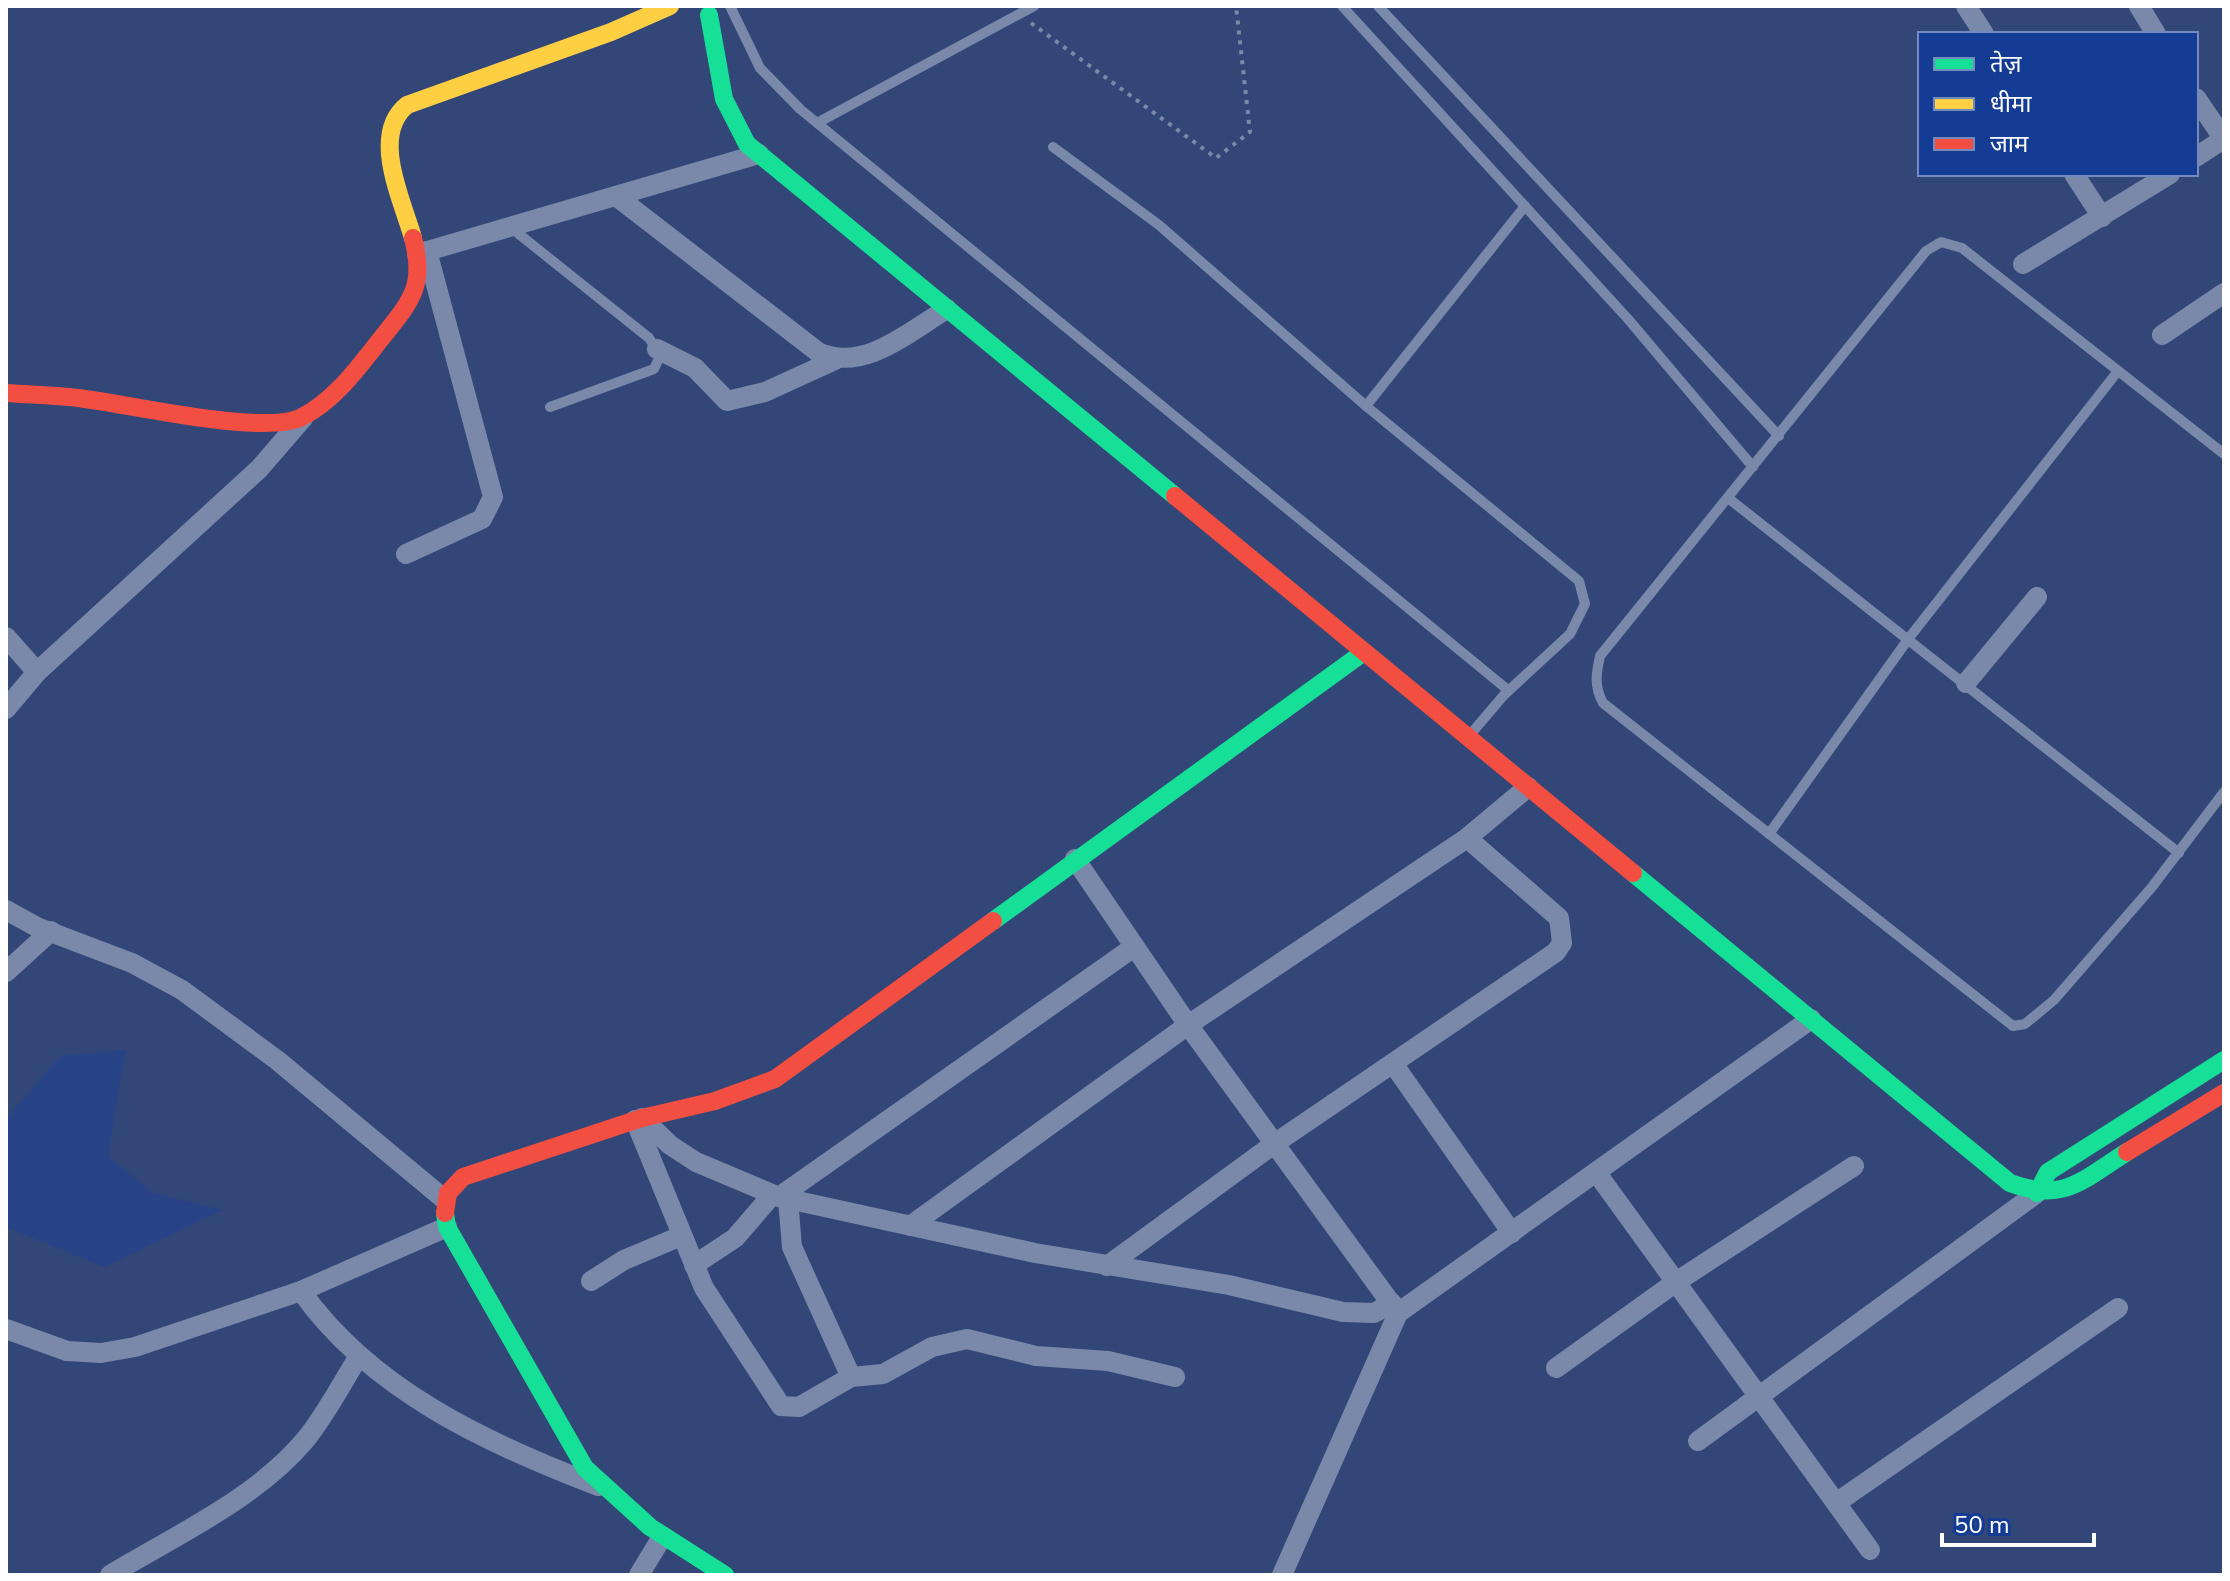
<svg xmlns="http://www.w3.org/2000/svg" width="2230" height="1581" font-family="'Nunito Sans','Noto Sans Devanagari',sans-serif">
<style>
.water{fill:#284486}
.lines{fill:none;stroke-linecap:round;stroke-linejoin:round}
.path{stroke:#7a89a9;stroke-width:4;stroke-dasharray:4 6;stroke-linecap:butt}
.lane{stroke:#7a89a9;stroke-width:10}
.street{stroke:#7a89a9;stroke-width:20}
.fast{stroke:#16e098;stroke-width:18}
.slow{stroke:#ffcf43;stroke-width:18}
.jam{stroke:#f24e42;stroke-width:18}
</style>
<rect width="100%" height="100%" fill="#324777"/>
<!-- water -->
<polygon class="water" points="126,1050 108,1156 153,1193 223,1210 104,1267 6,1227 6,1119 61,1055"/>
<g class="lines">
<!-- path -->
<polyline class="path" points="1031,23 1216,158 1250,132 1236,6"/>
<!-- lane -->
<g class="lane">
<polyline points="730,6 760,68 800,109 1508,690"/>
<polyline points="1342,6 1628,319 1753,467"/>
<polyline points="1378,6 1779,436"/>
<polyline points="817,123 1034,6"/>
<polyline points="1053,147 1159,225 1366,406 1579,581 1585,604 1570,634 1504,695 1469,736"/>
<polyline points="510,227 649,338 660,356 654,369 550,407"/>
<polyline points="1366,406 1525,206"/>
<path d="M2224 454 1962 248 1941 242 1926 251 1600 656C1596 674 1594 686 1603 703L2013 1026 2025 1024 2054 1000 2152 887 2224 792"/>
<polyline points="1728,498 2179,853"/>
<polyline points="1769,834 1909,638 2118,371"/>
</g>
<!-- street -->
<g class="street">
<polyline points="1966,6 1984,34"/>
<polyline points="2139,6 2156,34"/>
<polyline points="2196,98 2224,139"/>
<polyline points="2196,157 2222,140 2224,143"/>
<polyline points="2074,174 2102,217"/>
<path d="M616 196 818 352C864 373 908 332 947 309"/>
<polyline points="417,254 759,154"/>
<polyline points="2023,264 2170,174"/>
<polyline points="2162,335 2224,293"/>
<polyline points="657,349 695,368 727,401 765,392 835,360"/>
<polyline points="406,554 482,519 493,497 427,251"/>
<polyline points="6,637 37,672"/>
<polyline points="1966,683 2037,597"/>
<polyline points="6,709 37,672 259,469 304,417"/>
<polyline points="1075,859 1188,1025 1398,1313"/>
<polyline points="6,910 37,927 132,963 182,990 277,1060 444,1199"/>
<polyline points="6,972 51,931"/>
<polyline points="1394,1065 1512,1233"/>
<polyline points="642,1118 670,1145 696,1162 779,1197 1035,1253 1229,1285 1343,1312 1374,1313 1392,1303"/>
<polyline points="635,1120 704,1288 781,1406 799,1407 851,1377 883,1374 932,1347 967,1339 1036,1356 1108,1361 1175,1377"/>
<polyline points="1596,1172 1870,1550"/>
<polyline points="779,1197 1134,947"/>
<polyline points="788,1199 792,1247 851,1377"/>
<polyline points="910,1226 1188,1025 1467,838 1528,787"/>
<polyline points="694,1265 735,1238 772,1195"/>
<polyline points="1107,1266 1274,1144 1556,952 1562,943 1559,918 1467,838"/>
<polyline points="591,1281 624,1260 681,1236"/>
<path d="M301 1291C371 1390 488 1444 598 1486"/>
<polyline points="6,1329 67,1351 101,1353 135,1347 301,1291 447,1227"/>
<polyline points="1556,1368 1676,1282 1854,1166"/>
<polyline points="1698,1441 2037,1193"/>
<polyline points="1836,1503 2118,1308"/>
<path d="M110 1575C176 1535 256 1499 306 1439 326 1414 342 1383 359 1356"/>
<polyline points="639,1575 662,1537"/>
<polyline points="1282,1575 1398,1313 1811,1019"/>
</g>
<!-- fast -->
<g class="fast">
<polyline points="709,15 724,99 747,144 1175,496"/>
<path d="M1633 873 2010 1183C2065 1203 2082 1180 2127 1152"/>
<polyline points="993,921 1364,652"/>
<polyline points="2037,1193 2048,1172 2224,1060"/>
<polyline points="445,1213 447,1227 585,1468 650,1527 725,1575"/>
</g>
<!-- slow -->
<path class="slow" d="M413 238C402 199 370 135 407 105L611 32 670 6"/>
<!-- jam -->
<g class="jam">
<path d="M6 393C32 395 59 395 85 399 133 405 263 436 302 417 334 401 358 368 380 340 410 302 426 288 413 238"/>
<polyline points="1175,496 1633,873"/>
<polyline points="2127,1152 2224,1093"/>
<polyline points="445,1213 448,1193 463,1177 642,1118 715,1101 775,1079 993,921"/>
</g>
</g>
<!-- border -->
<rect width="2230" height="1581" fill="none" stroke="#ffffff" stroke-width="16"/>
<!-- legend -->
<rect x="1918" y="32" width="280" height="144" fill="#153c94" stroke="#738abf" stroke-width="2"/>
<rect x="1934" y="58" width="40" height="12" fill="#16e098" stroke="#738abf" stroke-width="2"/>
<text x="1990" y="72" font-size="24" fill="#ffffff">तेज़</text>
<rect x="1934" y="98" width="40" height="12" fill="#ffcf43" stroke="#738abf" stroke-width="2"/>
<text x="1990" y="112" font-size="24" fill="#ffffff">धीमा</text>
<rect x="1934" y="138" width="40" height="12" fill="#f24e42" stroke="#738abf" stroke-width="2"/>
<text x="1990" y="152" font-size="24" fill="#ffffff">जाम</text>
<!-- scale -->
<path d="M1942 1533v12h152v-12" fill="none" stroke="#ffffff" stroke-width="4"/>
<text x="1954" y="1533" font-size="24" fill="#ffffff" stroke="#153c94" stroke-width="6" paint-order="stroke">50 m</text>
</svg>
